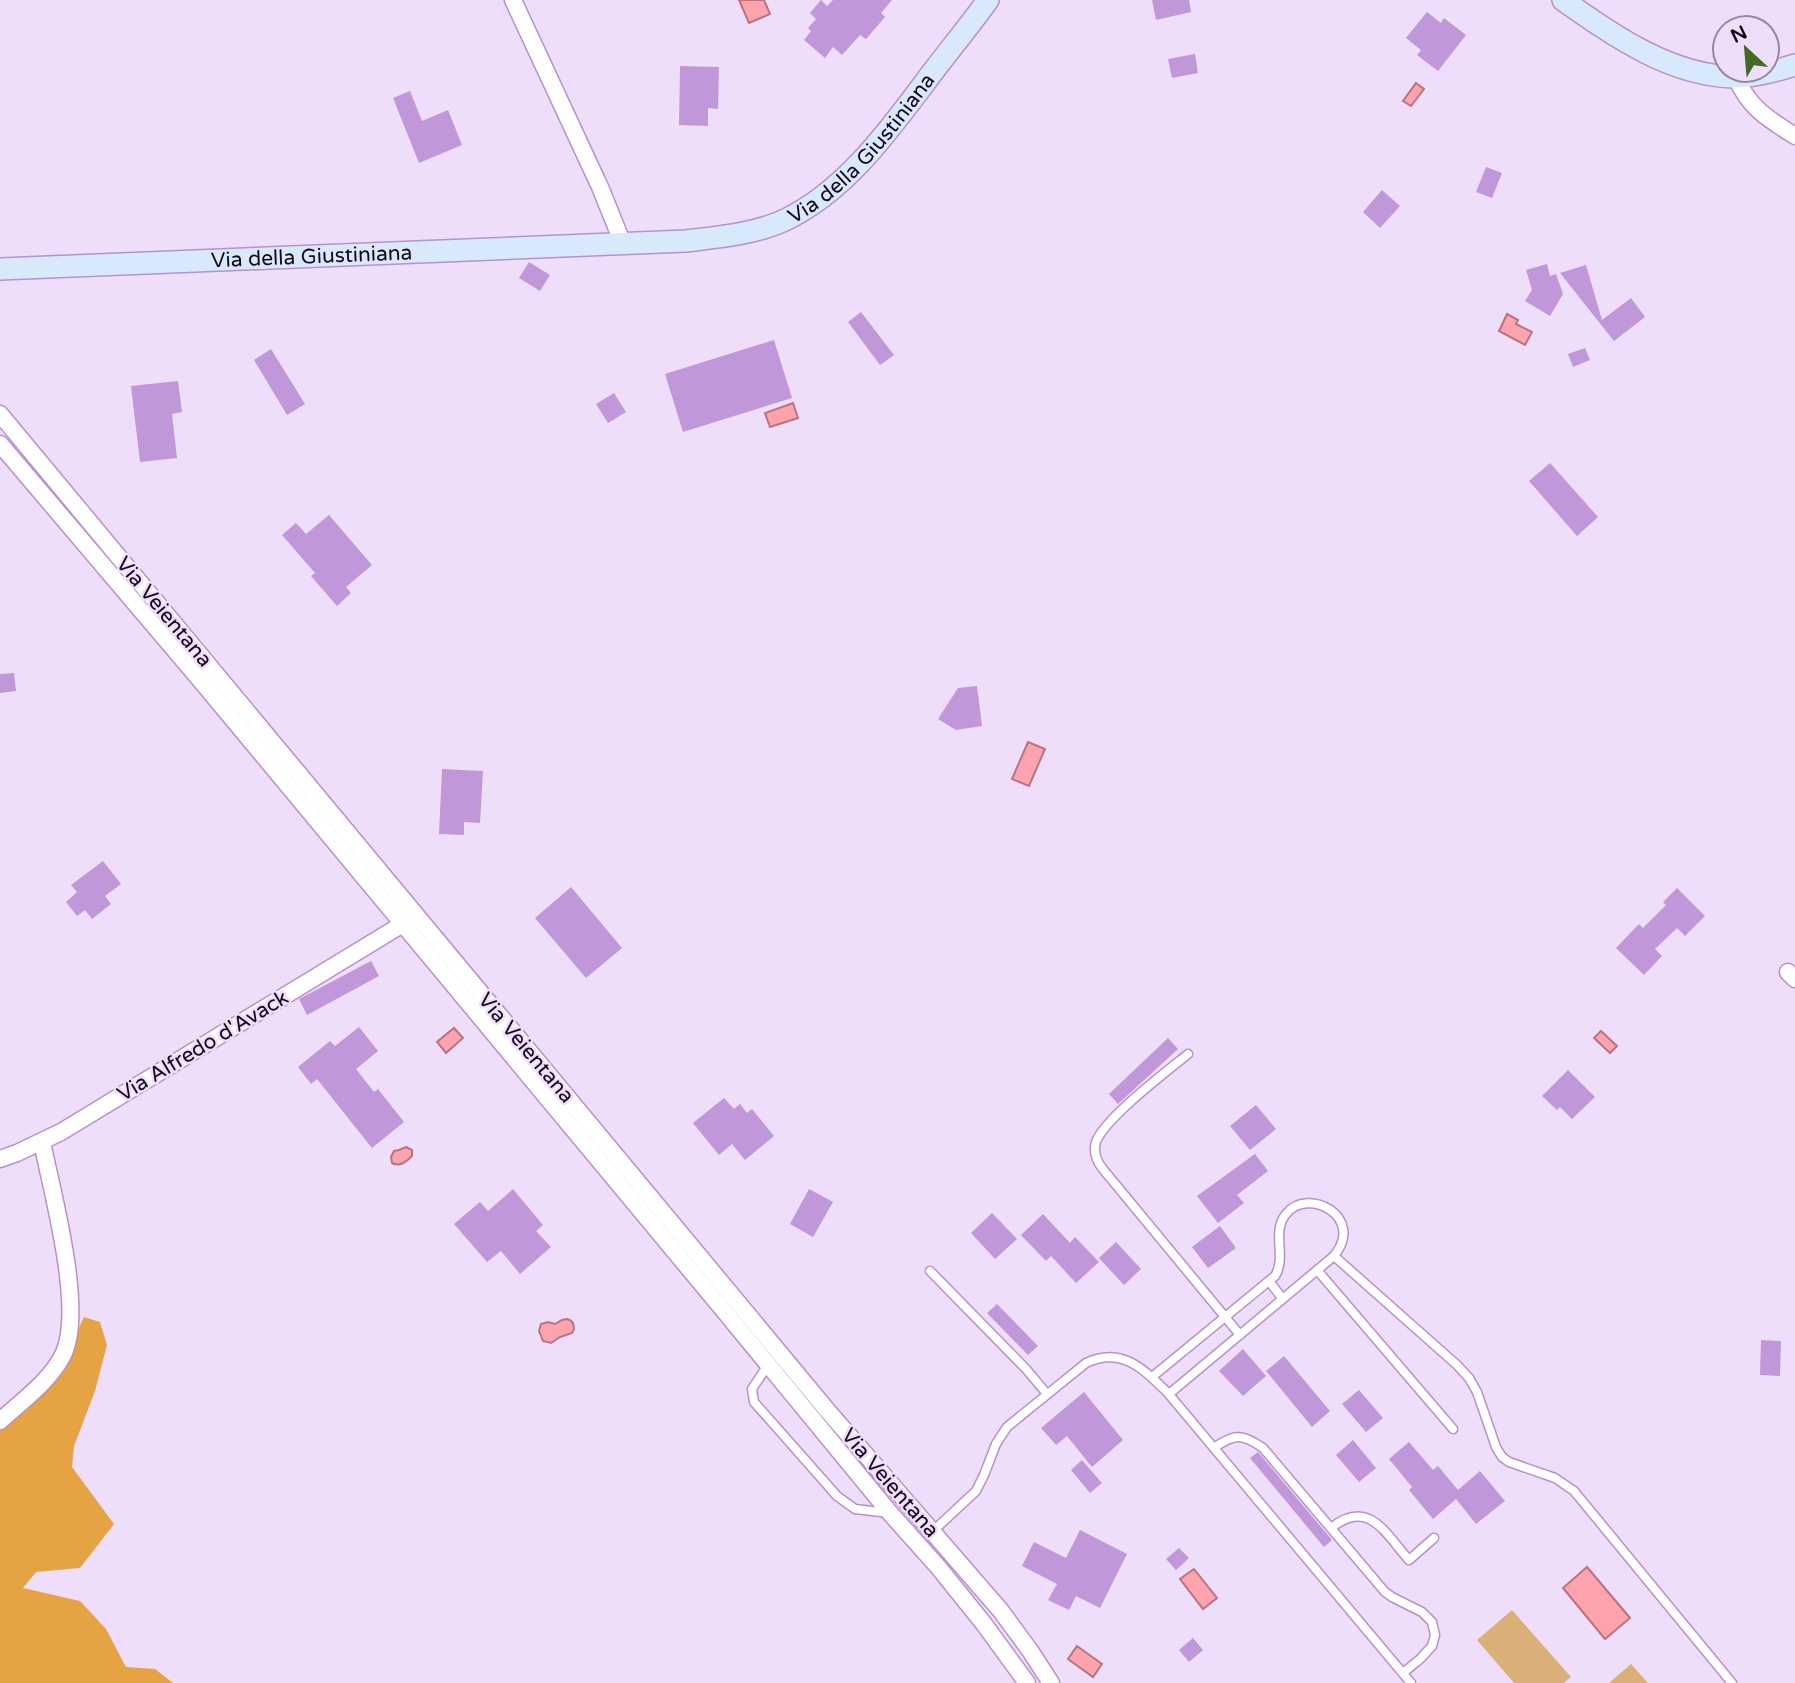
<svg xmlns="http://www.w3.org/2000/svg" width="1795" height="1683" font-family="'Varela Round',sans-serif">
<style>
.green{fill:#dbb078}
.forest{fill:#e5a343}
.water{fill:#fda3ad;stroke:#b77482;stroke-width:2}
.building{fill:#c097d8}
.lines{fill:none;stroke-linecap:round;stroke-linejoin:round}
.lane-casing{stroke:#b88fd0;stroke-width:11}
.street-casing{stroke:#b88fd0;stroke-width:19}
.secondary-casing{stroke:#b88fd0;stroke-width:24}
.lane{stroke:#fff;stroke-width:8}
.street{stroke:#fff;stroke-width:16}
.secondary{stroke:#d9e9fc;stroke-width:21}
.labels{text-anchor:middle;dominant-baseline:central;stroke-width:5;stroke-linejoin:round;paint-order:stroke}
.street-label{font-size:21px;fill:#15051d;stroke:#efdefa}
</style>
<rect width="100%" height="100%" fill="#efdefa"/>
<!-- green -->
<g class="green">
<polygon points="1512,1610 1571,1677 1564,1683 1514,1683 1477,1640"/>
<polygon points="1631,1664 1648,1683 1609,1683"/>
</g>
<!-- forest -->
<polygon class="forest" points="84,1317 100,1322 107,1345 95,1391 74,1446 72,1467 114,1524 80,1568 36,1572 23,1588 80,1601 106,1629 126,1667 155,1669 173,1683 0,1683 0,1428 62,1365"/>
<!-- water -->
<g class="water">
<polygon points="739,0 764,0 770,14 749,23"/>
<polygon points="1416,83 1424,89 1411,106 1403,101"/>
<polygon points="1507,314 1518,320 1516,324 1532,332 1525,345 1499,331"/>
<polygon points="793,403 798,418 770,427 765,413"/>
<polygon points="1028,742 1045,749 1029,786 1012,779"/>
<polygon points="454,1028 463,1038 446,1053 437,1042"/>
<polygon points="1601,1031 1617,1046 1610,1053 1594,1038"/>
<path d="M406 1147 412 1150V1156C406 1162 400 1167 392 1163L391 1157 394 1151 399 1150Z"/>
<path d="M567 1319C572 1320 574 1324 574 1329L572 1333 560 1337 551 1343 543 1341 539 1331 541 1324 548 1322 555 1324 562 1320Z"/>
<polygon points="1587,1567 1630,1618 1605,1639 1563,1588"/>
<polygon points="1194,1569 1217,1598 1203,1609 1180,1579"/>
<polygon points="1077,1646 1102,1664 1093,1677 1068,1659"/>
</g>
<!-- building -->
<g class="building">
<polygon points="821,0 827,6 833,0 892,0 881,13 885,17 866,39 860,35 842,55 833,47 825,58 804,40 811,31 808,28 816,19 810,13"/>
<polygon points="1152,0 1189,0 1191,12 1156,20"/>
<polygon points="1427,12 1441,23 1444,18 1466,35 1438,71 1417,55 1421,50 1406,38"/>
<polygon points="1195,54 1198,73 1172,78 1168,59"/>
<polygon points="680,66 719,67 718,109 708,108 708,126 679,125"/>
<polygon points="410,91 422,121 448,110 462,145 419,163 393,98"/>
<polygon points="1486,167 1502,173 1492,198 1476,192"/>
<polygon points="1382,190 1400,206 1380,228 1363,212"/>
<polygon points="529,262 550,275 540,291 519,278"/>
<polygon points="1547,264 1550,276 1556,274 1563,294 1550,316 1525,301 1532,290 1526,270"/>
<polygon points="1586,265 1602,320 1631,298 1645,317 1614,341 1560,273"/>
<polygon points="861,312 894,355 880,365 848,322"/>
<polygon points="774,340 792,398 683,432 665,374"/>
<polygon points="1585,348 1590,360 1573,367 1568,354"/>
<polygon points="271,349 305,404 287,415 254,360"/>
<polygon points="178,381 182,412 172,414 177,458 140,462 131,386"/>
<polygon points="614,393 626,412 608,423 596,404"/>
<polygon points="1550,463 1598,517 1577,536 1529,481"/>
<polygon points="329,515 372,565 346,587 351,593 337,606 311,576 315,573 282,535 296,523 306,534"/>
<polygon points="14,673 16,691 0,693 0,674"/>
<polygon points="977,686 982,726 956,730 938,719 958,688"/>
<polygon points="442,769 483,771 480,823 464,822 464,835 439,834"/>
<polygon points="103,861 121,884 105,896 111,904 92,919 85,910 77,916 66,902 77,892 71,885"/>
<polygon points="571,887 622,948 586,978 535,918"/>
<polygon points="1677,888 1705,916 1685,936 1677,928 1655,949 1662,956 1644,975 1616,948 1639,924 1643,928 1666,905 1663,902"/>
<polygon points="371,961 379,976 307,1015 299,999"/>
<polygon points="359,1027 378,1051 356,1069 374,1092 378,1089 404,1122 372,1148 317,1079 311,1084 298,1067 330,1041 335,1046"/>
<polygon points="1168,1038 1178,1049 1118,1104 1109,1094"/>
<polygon points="1568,1070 1595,1097 1572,1119 1560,1107 1557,1110 1542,1096"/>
<polygon points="724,1098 734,1109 740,1104 747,1113 752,1109 774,1136 745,1160 732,1144 719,1155 693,1123"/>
<polygon points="1256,1105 1276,1129 1250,1150 1230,1126"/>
<polygon points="1255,1154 1268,1171 1237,1195 1244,1203 1218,1223 1197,1196"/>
<polygon points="513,1189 543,1225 536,1231 551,1247 520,1274 501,1251 487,1262 454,1224 480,1202 488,1211"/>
<polygon points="809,1189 833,1202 813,1237 790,1224"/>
<polygon points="992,1213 1017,1239 995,1259 971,1233"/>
<polygon points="1043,1214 1070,1243 1075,1237 1099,1262 1076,1283 1051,1256 1046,1261 1021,1235"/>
<polygon points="1220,1226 1236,1248 1208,1268 1192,1247"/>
<polygon points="1116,1242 1141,1269 1124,1285 1099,1258"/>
<polygon points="997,1304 1038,1346 1028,1355 987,1313"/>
<polygon points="1761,1340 1781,1341 1780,1376 1760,1375"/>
<polygon points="1243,1349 1266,1376 1243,1396 1219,1371"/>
<polygon points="1284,1356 1330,1411 1312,1427 1266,1371"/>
<polygon points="1359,1390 1383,1418 1366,1432 1342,1404"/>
<polygon points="1084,1392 1123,1440 1092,1467 1067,1436 1056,1445 1041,1428"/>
<polygon points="1353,1440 1376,1468 1359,1482 1336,1455"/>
<polygon points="1409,1442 1433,1470 1438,1466 1458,1490 1480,1471 1505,1501 1476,1524 1456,1499 1433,1519 1409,1490 1412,1487 1389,1459"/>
<polygon points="1258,1452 1332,1540 1324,1547 1250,1458"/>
<polygon points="1082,1460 1102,1483 1090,1493 1071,1470"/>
<polygon points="1080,1530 1127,1554 1100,1608 1076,1596 1069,1610 1048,1600 1057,1584 1022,1566 1034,1542 1066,1558"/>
<polygon points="1179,1548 1189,1558 1176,1570 1166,1559"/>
<polygon points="1193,1638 1203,1650 1189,1662 1179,1650"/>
</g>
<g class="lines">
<!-- lane casing -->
<g class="lane-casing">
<g id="lane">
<path d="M1188 1054C1166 1072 1104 1119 1096 1142 1093 1152 1096 1160 1102 1168L1240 1335"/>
<polyline points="1334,1256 1457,1365 1469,1378 1477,1392 1496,1447 1502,1457 1509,1462 1555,1478 1574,1491 1732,1683"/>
<polyline points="1317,1270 1453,1429"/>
<polyline points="930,1271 1026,1369 1047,1394"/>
<polyline points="1269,1281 1282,1298"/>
<polyline points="768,1365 752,1389 754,1402 837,1496 855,1509 889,1513"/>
<path d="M1152 1377 1275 1276C1287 1257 1271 1232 1286 1214 1308 1186 1366 1217 1334 1256L1169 1394"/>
<path d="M1214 1448C1235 1433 1243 1434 1263 1448L1385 1592 1392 1597 1422 1612 1432 1622 1435 1635 1432 1646 1420 1659 1403 1673"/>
<path d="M1331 1528C1369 1498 1385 1533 1409 1560L1434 1538"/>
<path d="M932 1532 976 1491 984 1475 996 1444 1007 1427 1086 1363C1122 1346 1143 1369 1167 1392L1411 1683"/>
</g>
</g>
<!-- street casing -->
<g class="street-casing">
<g id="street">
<polyline points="513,0 600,187 623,244"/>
<path d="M1736 77C1748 107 1768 119 1795 136"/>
<polyline points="0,414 827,1410 1001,1611 1031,1652 1051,1683"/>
<polyline points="0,444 202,682 725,1312 890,1513 939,1568 984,1624 1027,1683"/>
<polyline points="1788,972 1795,979"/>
<polyline points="0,1159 17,1153 61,1132 411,919"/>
<path d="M0 1421C22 1401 50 1381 63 1355 85 1310 52 1192 42 1142"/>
</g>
</g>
<!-- secondary casing -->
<g class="secondary-casing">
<g id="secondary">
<path d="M1563 0C1614 36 1672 77 1737 77 1757 76 1776 71 1795 65"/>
<path id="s1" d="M0 269 686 241C719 237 755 234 785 220 845 191 887 133 926 81 946 54 968 28 988 0"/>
</g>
</g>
<!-- lane -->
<use href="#lane" class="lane"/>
<!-- street -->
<use href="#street" class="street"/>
<!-- secondary -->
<use href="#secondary" class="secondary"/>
</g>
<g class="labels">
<!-- street labels -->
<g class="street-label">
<text stroke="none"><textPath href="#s1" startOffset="894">Via della Giustiniana</textPath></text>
<text stroke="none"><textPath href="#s1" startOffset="312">Via della Giustiniana</textPath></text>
<text transform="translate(164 612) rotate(50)">Via Veientana</text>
<text transform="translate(203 1046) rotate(-31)">Via Alfredo d'Avack</text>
<text transform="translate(526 1048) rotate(50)">Via Veientana</text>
<text transform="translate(890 1483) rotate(49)">Via Veientana</text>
</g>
</g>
<!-- north arrow -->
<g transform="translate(1746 49) rotate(334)"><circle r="33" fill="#efdefa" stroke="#9887a2" stroke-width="2"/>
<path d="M0-5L12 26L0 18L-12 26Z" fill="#456a24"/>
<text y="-10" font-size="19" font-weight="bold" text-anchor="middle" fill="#15051d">N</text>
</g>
</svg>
